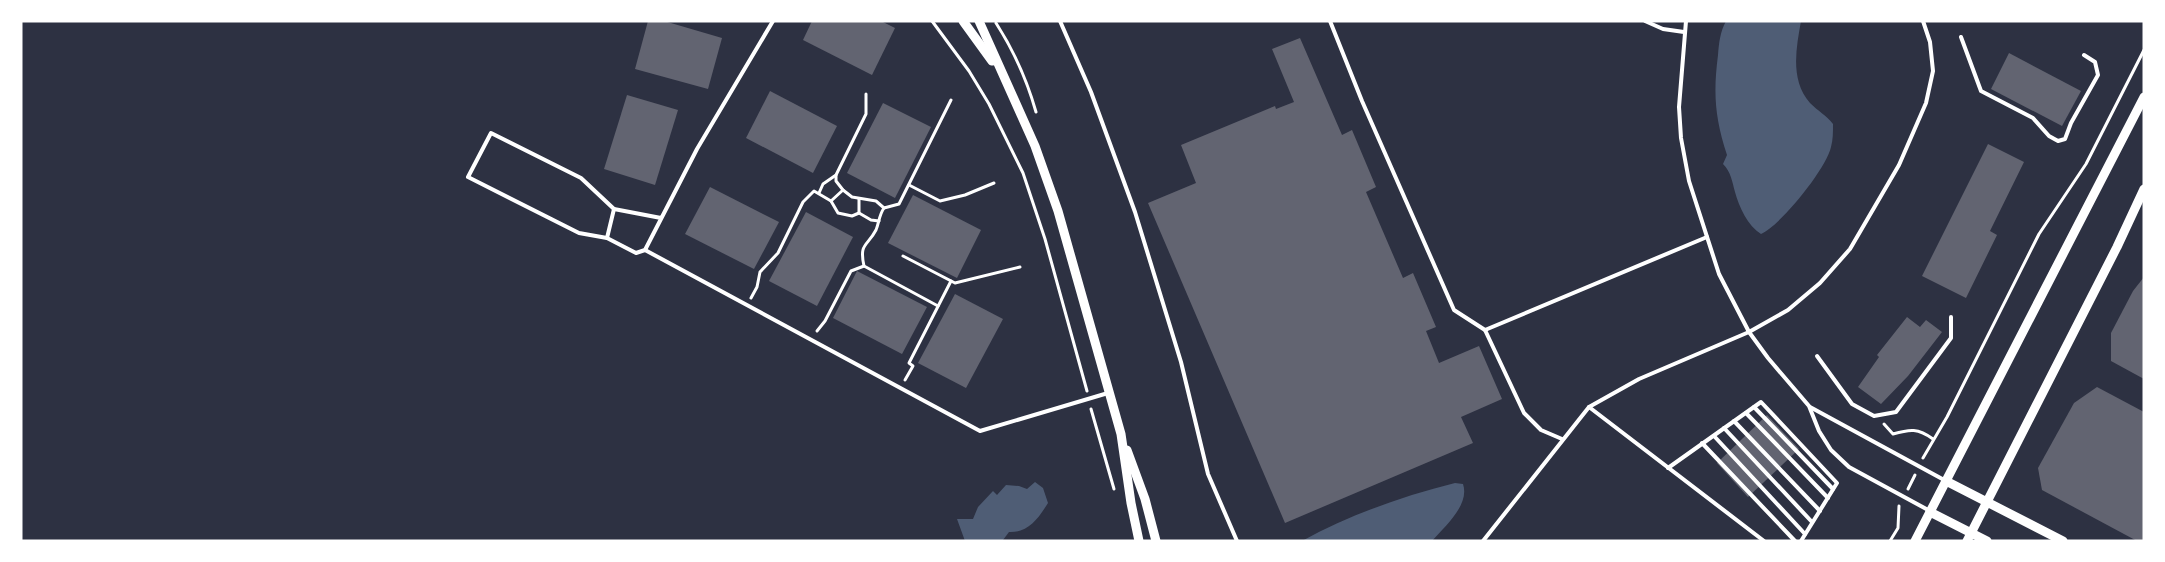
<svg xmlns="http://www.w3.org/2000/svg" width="2165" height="562" font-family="Rubik,sans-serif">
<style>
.water{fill:#4f5d75}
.building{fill:#626471}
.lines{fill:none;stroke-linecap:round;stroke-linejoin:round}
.path{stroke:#fff;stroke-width:3}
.service{stroke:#fff;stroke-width:4}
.tertiary{stroke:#fff;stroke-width:9}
</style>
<rect width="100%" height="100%" fill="#2d3142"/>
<!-- water -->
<g class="water">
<path d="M1726 21H1801C1796 49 1790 80 1810 103 1818 111 1826 115 1833 124 1833 132 1833 140 1831 147 1826 169 1781 225 1761 234 1748 226 1739 207 1735 192 1732 181 1731 172 1723 164L1727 155C1715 118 1713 94 1718 55 1719 43 1720 32 1726 21Z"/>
<path d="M1035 482 1043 488 1048 503C1038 519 1028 533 1009 532L1003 540 965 541 957 519H973L978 507 993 491 997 495 1006 485 1019 486 1027 489Z"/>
<path d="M1455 483 1463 484C1470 505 1445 526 1432 541H1302C1349 515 1403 496 1455 483Z"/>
</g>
<!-- building -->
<g class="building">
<polygon points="648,21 664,21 722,38 708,89 635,69"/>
<polygon points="812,21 881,21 895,28 872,75 803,40"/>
<polygon points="1300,38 1342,135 1352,130 1376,187 1366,192 1403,278 1413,273 1436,327 1426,331 1439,363 1479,346 1502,399 1461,417 1473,443 1285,523 1148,203 1196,183 1181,145 1275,106 1276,109 1294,102 1272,49"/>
<polygon points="2009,53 2081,91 2062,126 1991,89"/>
<polygon points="770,91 837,126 813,173 746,138"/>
<polygon points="627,95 678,110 655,185 604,169"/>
<polygon points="883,103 931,127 895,198 847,173"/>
<polygon points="1988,144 2024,162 1990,231 1997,235 1966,298 1922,276"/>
<polygon points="710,187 779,222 754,269 685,234"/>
<polygon points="913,195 981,230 957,278 888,243"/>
<polygon points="806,212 853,237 817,306 769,281"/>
<polygon points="857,271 927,307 902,354 833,318"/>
<polygon points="2144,277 2144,379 2111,361 2111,333 2133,291"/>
<polygon points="955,294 1003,319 966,388 918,363"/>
<polygon points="1907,317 1920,327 1926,320 1942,332 1908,376 1881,404 1858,387 1879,357 1877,355"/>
<polygon points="2097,387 2144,412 2144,541 2137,541 2042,490 2038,468 2074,403"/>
<polygon points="1767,415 1799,449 1748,497 1717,463"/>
</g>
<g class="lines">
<!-- path -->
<g class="path">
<polyline points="932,21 969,71 989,104 1023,173 1045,239 1087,391"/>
<path d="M996 23C1014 51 1027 80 1036 112"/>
<polyline points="836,175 836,181 843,190 852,197 876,201 884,208"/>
<polyline points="909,185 940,201 965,195 994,183"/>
<polyline points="819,193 823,184 836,175 866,114 866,94"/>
<polyline points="859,199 859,213"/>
<polyline points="831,201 843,190"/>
<polyline points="903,256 955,283 1020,267"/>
<polyline points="751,298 757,287 760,272 778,253 803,202 814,191 831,201 838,213 852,216 859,213 871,220 879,221"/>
<path d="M938 306 864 266C859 243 867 247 876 230 879 223 879 215 884 208L899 204 951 100"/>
<polyline points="817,331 825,321 851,271 864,266"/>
<polyline points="905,380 913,366 909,363 951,281"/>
<polyline points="1091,409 1114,489"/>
<path d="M1884 424 1893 434C1910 429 1918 428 1933 439"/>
<polyline points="1923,458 1947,417 2039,234 2086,164 2144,50"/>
<polyline points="1908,489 1915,475"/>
<polyline points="1890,541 1898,528 1899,506"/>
</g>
<!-- service -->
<g class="service">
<polyline points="1060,21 1091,92 1135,212 1181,362 1208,474 1237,541"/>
<polyline points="1330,21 1362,101 1454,310 1485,330 1524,413 1541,430 1562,439"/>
<polyline points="1645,21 1663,29 1684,32"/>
<polyline points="1686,21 1679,107 1681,138 1689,181 1719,274 1749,332 1768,358 1809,406 1819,431 1831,450 1849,467 1930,511"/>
<polyline points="1961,37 1981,91 2033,118 2049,136 2058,141 2065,139 2071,123 2098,75 2095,62 2084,55"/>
<polyline points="661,218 614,209 581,178 491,133 468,177 579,233 607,238 636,253 645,250 697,149 773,21"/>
<polyline points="607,238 614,209"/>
<polyline points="645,250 980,431 1108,393"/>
<polyline points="1485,330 1707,237"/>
<polyline points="1817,356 1852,404 1874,416 1896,412 1951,338 1951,317"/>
<polyline points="1589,407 1764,541"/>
<polyline points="1754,407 1833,489"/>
<polyline points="1810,407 1946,481"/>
<polyline points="1746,413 1828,498"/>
<polyline points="1734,421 1820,511"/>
<polyline points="1724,428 1812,522"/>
<polyline points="1714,436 1805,534"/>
<polyline points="1702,443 1795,541"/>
<polyline points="1668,468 1761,402 1837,483 1801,541"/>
<polyline points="1483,541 1589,407 1639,379 1749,332 1788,310 1820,283 1850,249 1899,165 1926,103 1933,71 1930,42 1923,21"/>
</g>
<!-- tertiary -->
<g class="tertiary">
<polyline points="963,21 992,61"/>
<polyline points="979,21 1035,146 1058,211 1121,434 1131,503 1139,541"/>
<polyline points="1127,450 1145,499 1156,541"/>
<polyline points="1946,481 2063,541"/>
<polyline points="1930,512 1987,541"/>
<polyline points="1915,541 2144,97"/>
<polyline points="1967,541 2117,247 2144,189"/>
</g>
</g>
<!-- border -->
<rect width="2165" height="562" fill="none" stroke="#ffffff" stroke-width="45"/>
</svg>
